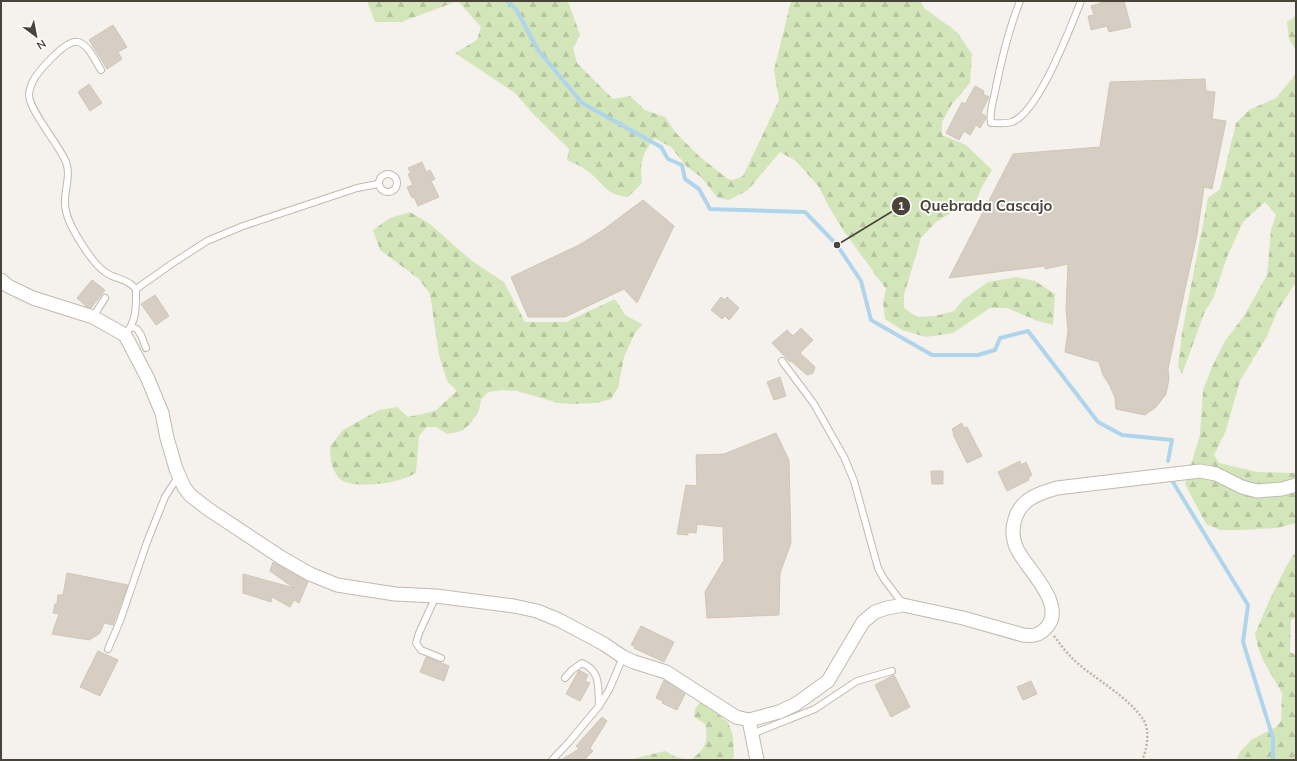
<svg xmlns="http://www.w3.org/2000/svg" width="1297" height="761" font-family="Mulish,sans-serif">
<style>
.forest{fill:url(#forest-firs)}
.lines{fill:none;stroke-linecap:round;stroke-linejoin:round}
.stream{stroke:#afd5ec;stroke-width:4}
.building{fill:#d6cec3;stroke:#d0c6b6}
.service-casing{stroke:#c0baaf;stroke-width:8}
.minor-casing{stroke:#c0baaf;stroke-width:15}
.path{stroke:#c1b5a2;stroke-width:2.5;stroke-dasharray:2 2;stroke-linecap:butt}
.service{stroke:#fff;stroke-width:6}
.minor{stroke:#fff;stroke-width:13}
.leader{fill:none;stroke:#49433a;stroke-width:1.5}
.callout-dot{fill:#49433a;stroke:#fff;stroke-width:1.5}
.mark-label{font-size:12px;text-anchor:middle;font-weight:bold;fill:#fff}
.callout-label{font-size:15px;text-anchor:middle;font-weight:bold;fill:#49433a;stroke:#fff;stroke-width:3.5;stroke-linejoin:round;paint-order:stroke}
</style>
<defs>
<pattern id="forest-firs" width="22" height="20" patternUnits="userSpaceOnUse"><rect width="22" height="20" fill="#d3e6b9"/><path d="M5 1l3.5 6h-7zM16 11l3.5 6h-7z" fill="#b7c6a0"/></pattern>
</defs>
<rect width="100%" height="100%" fill="#f5f2ed"/>
<!-- forest -->
<g class="forest">
<polygon points="367,1 458,1 401,22 375,22"/>
<path d="M458 1H566L569 4 580 35 573 48 577 63 613 99 630 96 645 110 665 117 676 133 700 157 728 179 733 180 743 176 779 100 774 70 791 1H921L924 8 957 32 972 54 970 83 952 104 942 122V135L966 145 992 170 982 187 976 201 951 213 936 222 921 238 904 295V308L917 317 935 316 954 311 963 300 988 282 1017 277 1035 281 1055 294 1053 325 1035 320 1007 308H990L953 333 926 337 902 330 885 319 883 303 886 289 843 230 829 207 819 187 796 161 780 152 748 190 729 200 718 198 701 177 687 167 671 147 654 138C641 158 640 160 642 183L628 197C606 195 604 184 589 172 583 167 574 163 567 160L569 149 534 115 515 93 455 53 477 40 481 27Z"/>
<polygon points="1296,16 1296,50 1289,39 1287,22"/>
<polygon points="1296,71 1296,282 1278,310 1266,338 1240,381 1226,430 1214,455 1219,463 1257,472 1296,473 1296,523 1277,528 1240,530 1221,530 1206,524 1185,484 1200,435 1203,390 1211,369 1225,341 1244,316 1267,275 1271,230 1276,215 1265,202 1243,222 1227,257 1213,299 1205,311 1182,374 1178,367 1182,333 1208,198 1220,189 1236,123 1249,110 1276,98 1295,75"/>
<path d="M410 212 430 224 472 261 504 282 525 322H566L615 299 625 315 642 324 634 335 624 357 618 388 611 399 597 403 572 404 558 403 517 391 503 390 488 392 481 400 479 410 471 423 462 431 447 434 436 427H427L419 436 416 473C411 475 405 479 399 480 385 484 350 489 339 478 331 469 330 457 330 446L343 430 379 410 397 407 408 417 435 411 457 391 447 381 439 355 430 294 419 279 380 250 373 230 390 218Z"/>
<polygon points="1296,551 1296,617 1291,620 1290,652 1296,655 1296,760 1236,760 1240,752 1251,740 1276,727 1281,721 1282,693 1263,660 1258,647 1255,634 1269,601 1288,563"/>
<path d="M701 701 728 722 733 736 734 756 732 760H690C705 750 709 742 705 724L694 717 695 709Z"/>
<polygon points="665,751 676,757 689,760 628,760"/>
</g>
<g class="lines">
<!-- stream -->
<g class="stream">
<polyline points="507,1 516,9 538,50 582,103 661,147 668,159 682,165 685,179 699,189 710,209 805,212 837,245 861,281 871,320 932,355 978,355 995,350 1000,338 1028,331 1098,422 1122,435 1172,440 1168,461"/>
<polyline points="1171,479 1248,605 1243,642 1273,738 1273,760"/>
</g>
</g>
<!-- building -->
<g class="building">
<polygon points="1100,1 1124,1 1131,27 1109,32 1107,26 1091,30 1088,16 1094,15 1091,6 1101,3"/>
<polygon points="113,25 127,47 118,52 122,59 107,69 89,40"/>
<polygon points="1205,79 1206,91 1215,92 1212,119 1226,121 1212,189 1204,187 1197,235 1175,335 1168,369 1169,379 1166,394 1156,407 1145,415 1116,409 1115,398 1110,386 1103,375 1099,362 1065,352 1068,331 1066,309 1068,264 1045,269 1045,266 949,278 1013,154 1100,147 1110,82"/>
<polygon points="89,84 102,103 90,111 78,92"/>
<polygon points="975,86 984,91 983,94 989,97 981,113 986,116 986,118 980,128 976,125 970,135 964,131 959,140 946,133 962,102 965,104"/>
<polygon points="422,162 426,172 430,170 435,179 431,181 439,197 418,206 414,197 412,198 407,187 413,185 408,174 411,173 408,168"/>
<polygon points="643,200 674,226 637,303 624,289 565,317 528,317 511,277 579,245 603,230"/>
<polygon points="92,280 105,290 91,308 87,307 77,298"/>
<polygon points="155,295 169,316 156,325 141,304"/>
<polygon points="721,297 725,300 727,297 739,308 729,320 725,316 722,319 711,310"/>
<polygon points="801,328 813,340 800,353 815,367 813,373 807,375 791,361 790,362 772,343 787,330 793,336"/>
<polygon points="780,377 786,396 774,400 767,382"/>
<polygon points="962,423 964,428 967,427 982,456 967,463 953,434 954,433 952,429"/>
<polygon points="776,433 789,460 791,543 780,573 779,615 707,618 705,592 724,560 723,527 697,524 696,533 688,532 688,535 677,534 686,485 697,486 696,455 724,454"/>
<polygon points="1020,461 1021,465 1026,462 1032,475 1028,478 1029,480 1007,491 998,472"/>
<polygon points="931,471 943,471 943,484 932,484"/>
<polygon points="273,562 308,582 299,603 294,600 290,607 272,597 271,602 243,593 243,574 294,588 270,571"/>
<polygon points="67,573 128,585 113,625 104,623 100,633 89,640 52,634 59,614 53,613 55,604 57,604 58,595 63,595"/>
<polygon points="641,626 674,642 664,662 634,648 635,646 631,645"/>
<polygon points="98,651 118,660 100,696 80,687"/>
<polygon points="426,657 449,666 444,681 420,672"/>
<polygon points="579,670 588,675 585,681 590,683 580,701 566,694"/>
<polygon points="894,675 910,707 891,717 875,685"/>
<polygon points="664,680 685,694 677,710 662,703 663,701 656,698"/>
<polygon points="1031,681 1037,694 1023,700 1017,687"/>
<polygon points="602,717 607,721 590,748 593,751 584,760 561,760 579,749 576,746"/>
</g>
<g class="lines">
<!-- service casing -->
<g class="service-casing">
<g id="service">
<path d="M1020 1C1008 31 1001 61 995 92 993 102 989 112 991 123 998 123 1005 124 1012 122 1039 112 1070 28 1081 1"/>
<path d="M101 70C95 61 89 45 78 42 66 39 37 72 32 83 31 86 29 91 29 95 29 109 57 143 64 158 74 175 61 194 66 211 69 227 92 263 105 272 116 280 125 277 136 289"/>
<circle cx="388" cy="183" r="9"/>
<polyline points="93,317 105,298"/>
<polyline points="131,327 137,329 141,335 146,348"/>
<path d="M125 335C137 320 136 308 136 289L173 263 207 241 243 226 357 188 378 184"/>
<polyline points="782,361 814,404 844,457 854,481 878,568 884,579 903,604"/>
<polyline points="436,596 419,633 416,643 421,650 441,658"/>
<polyline points="108,649 120,621 147,542 165,497 174,483 179,477"/>
<path d="M565 678 572 670 582 663C601 671 598 687 599 706"/>
<polyline points="752,734 815,709 857,681 892,671"/>
<polyline points="552,760 569,742 599,706 609,690 623,657"/>
</g>
</g>
<!-- minor casing -->
<g class="minor-casing">
<g id="minor">
<path d="M1 280 8 286 33 298 93 317 125 335 147 377 162 413 167 438 176 469 184 487 190 495 208 509 282 558 310 574 337 585 395 594 436 596 514 606 537 611 559 620 604 644 623 657 634 662 666 672 736 717 749 720 779 712 796 704 828 681 863 622 875 612 887 608 903 605 963 618 1023 635C1032 636 1038 636 1045 629 1069 606 1027 570 1017 549 1012 539 1012 527 1016 516 1023 498 1040 493 1057 488L1200 471 1216 474 1242 487 1257 491 1282 489 1296 485"/>
<polyline points="749,720 757,760"/>
</g>
</g>
<!-- path -->
<path class="path" d="M1054 636C1060 644 1066 652 1072 658 1092 678 1129 696 1144 721 1150 731 1147 750 1142 760"/>
<!-- service -->
<use href="#service" class="service"/>
<!-- minor -->
<use href="#minor" class="minor"/>
</g>
<!-- callouts -->
<path class="leader" d="M837 245L901 206"/>
<g class="callout-dot">
<circle cx="837" cy="245" r="4"/>
<circle cx="901" cy="206" r="10"/>
</g>
<g class="mark-label">
<text x="901" y="210">1</text>
</g>
<g class="callout-label">
<text x="986" y="211">Quebrada Cascajo</text>
</g>
<!-- border -->
<rect width="1297" height="761" fill="none" stroke="#49433a" stroke-width="4"/>
<!-- north arrow -->
<g transform="translate(36 36) rotate(148)" stroke="#ffffff" stroke-width="3" paint-order="stroke">
<path d="M0-3L7 15L0 10L-7 15Z" fill="#49433a"/>
<text y="-6" font-size="11" font-weight="bold" text-anchor="middle" fill="#49433a">N</text>
</g>
</svg>
